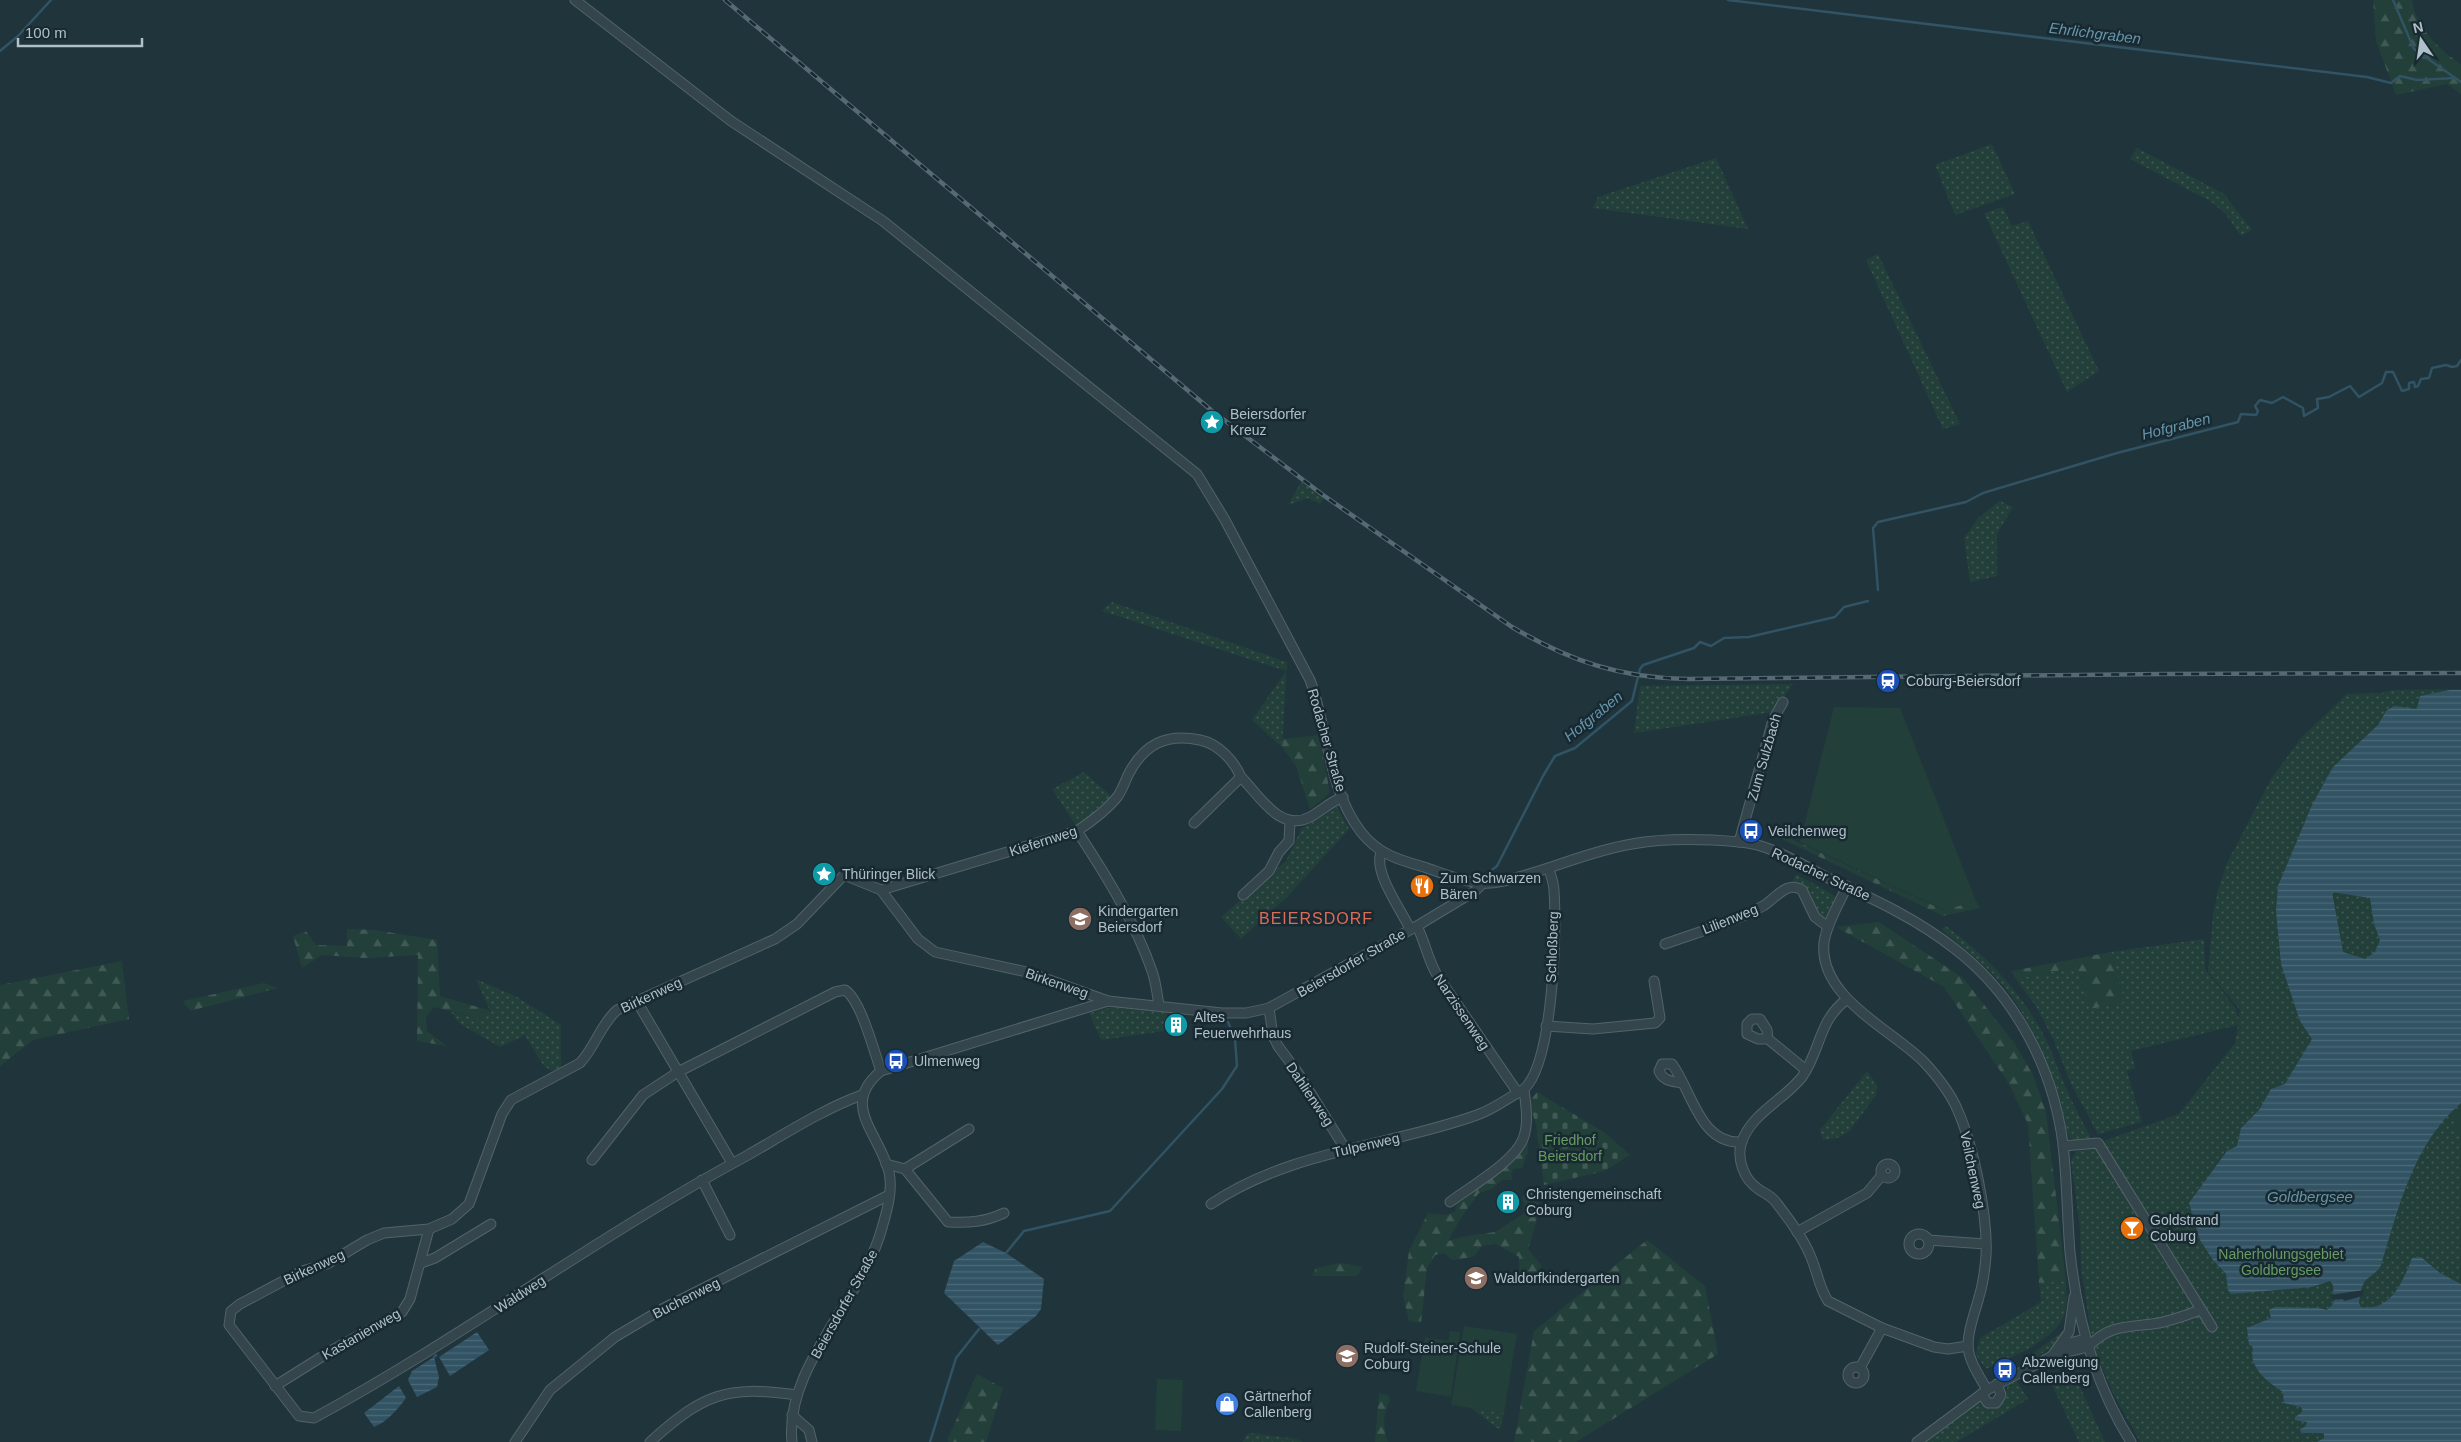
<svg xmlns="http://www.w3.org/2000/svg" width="2461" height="1442" font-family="Arial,sans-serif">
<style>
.grass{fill:url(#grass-dots)}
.forest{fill:url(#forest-firs)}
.cemetery{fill:url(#cemetery-stones)}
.pitch{fill:#233f3a}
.water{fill:url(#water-rules);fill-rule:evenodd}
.pier{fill:#20343c}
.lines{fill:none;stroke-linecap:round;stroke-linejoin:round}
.stream{stroke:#315363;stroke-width:2.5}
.minor-casing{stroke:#52636a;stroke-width:11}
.minor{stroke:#34454c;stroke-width:9}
.rail-casing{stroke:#566a74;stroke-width:4.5}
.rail{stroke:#192931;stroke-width:2.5;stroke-dasharray:8;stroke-linecap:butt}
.labels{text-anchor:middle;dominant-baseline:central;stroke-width:5;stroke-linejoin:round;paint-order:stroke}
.poi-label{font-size:14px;fill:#afc0c8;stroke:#192931;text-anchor:start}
.street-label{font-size:14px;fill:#afc0c8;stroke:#192931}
.park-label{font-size:14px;fill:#669b64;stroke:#192931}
.water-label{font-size:15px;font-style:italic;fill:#6595aa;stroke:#192931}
.quarter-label{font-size:16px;letter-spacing:1px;fill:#dd6c56;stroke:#192931}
</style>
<defs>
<pattern id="grass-dots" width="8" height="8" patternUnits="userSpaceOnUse" patternTransform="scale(1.25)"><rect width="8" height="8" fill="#233f3a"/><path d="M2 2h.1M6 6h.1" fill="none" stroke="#405955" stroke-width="1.8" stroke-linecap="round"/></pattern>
<pattern id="forest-firs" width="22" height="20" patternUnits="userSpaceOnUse" patternTransform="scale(1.25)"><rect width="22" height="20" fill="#233f3a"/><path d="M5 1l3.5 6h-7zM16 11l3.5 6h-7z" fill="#405955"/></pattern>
<pattern id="cemetery-stones" width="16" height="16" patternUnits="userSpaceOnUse" patternTransform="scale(1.25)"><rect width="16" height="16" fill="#233f3a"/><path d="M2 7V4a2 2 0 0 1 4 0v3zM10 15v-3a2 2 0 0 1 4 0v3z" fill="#405955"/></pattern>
<pattern id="water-rules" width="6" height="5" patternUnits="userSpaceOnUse" patternTransform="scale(1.25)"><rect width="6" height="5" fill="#315363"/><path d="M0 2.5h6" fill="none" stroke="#4c6a78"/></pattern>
</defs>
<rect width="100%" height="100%" fill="#20343c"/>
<!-- grass -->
<g class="grass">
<polygon points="1992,144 2015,194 1955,215 1935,165"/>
<polygon points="2137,148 2224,194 2252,230 2241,236 2225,213 2210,201 2130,159"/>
<polygon points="1716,158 1748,229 1593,208 1598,197"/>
<polygon points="2003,207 2012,226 2028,221 2099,371 2067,392 1984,213"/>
<polygon points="1878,254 1960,424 1943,429 1866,260"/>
<polygon points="1301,482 1324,498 1320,504 1308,498 1288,505"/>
<polygon points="2000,501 2013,507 1997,534 1997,576 1970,582 1964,538 1979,517"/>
<polygon points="1112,602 1287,662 1282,747 1252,720 1286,671 1102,611"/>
<polygon points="1793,684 1773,712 1634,733 1640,686"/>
<polygon points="2461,689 2461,1442 2140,1442 2113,1393 2093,1346 2081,1267 2080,1228 2071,1161 2076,1151 2097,1147 2098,1143 2179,1114 2235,1043 2238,1025 2131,1051 2135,1068 2127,1071 2142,1122 2098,1134 2071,1084 2054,1041 2037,1008 2016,979 2077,967 2090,1009 2124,1002 2111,952 2204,939 2205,969 2236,1009 2238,1019 2240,1010 2208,972 2213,915 2218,890 2227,863 2271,779 2301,738 2347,694 2382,693 2392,690"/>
<polygon points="1084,772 1111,796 1077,827 1052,789"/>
<polygon points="1337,807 1349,829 1288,896 1241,939 1221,917 1286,861 1302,828"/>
<path d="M1796 874 1837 897 1827 917 1822 918C1808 904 1818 887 1792 883Z"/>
<path d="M1946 926C1986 956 2019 989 2043 1034 2053 1051 2058 1072 2067 1090 2074 1107 2083 1122 2091 1138L2076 1142 2069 1138C2065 1126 2064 1113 2060 1101 2049 1066 2033 1027 2012 997 1995 972 1970 953 1946 934L1942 929Z"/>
<polygon points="476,979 517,997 561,1025 561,1068 551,1071 543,1065 525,1035 500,1047 460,1024 451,1012 481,1019 490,1011"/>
<polygon points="1112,1007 1168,1009 1164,1031 1101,1040 1089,1013"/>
<polygon points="1867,1071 1877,1085 1876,1095 1849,1132 1837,1138 1823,1140 1820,1130"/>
<path d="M2066 1281C2066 1290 2068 1300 2066 1308 2063 1338 2009 1358 1986 1369L1976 1355 1980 1338 2041 1302 2039 1283Z"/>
<polygon points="2063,1331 2066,1332 2061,1341 2021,1367 2019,1364"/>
<polygon points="2075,1376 2105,1442 2079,1442 2052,1385"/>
<path d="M2016 1380 2028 1399 1956 1442H1924L1976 1402 1991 1409C1995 1407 2002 1405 2004 1400 2008 1391 2004 1384 2016 1380Z"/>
<polygon points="1471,1408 1504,1413 1500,1430"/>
<polygon points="1251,1433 1297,1439 1303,1442 1243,1442 1246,1435"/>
</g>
<!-- forest -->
<g class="forest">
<path d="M2373 0H2412C2416 27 2439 50 2461 64V94L2447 84 2396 95 2376 41Z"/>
<polygon points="1319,735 1330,793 1310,809 1296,766 1282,747 1283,739"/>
<polygon points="1781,834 1943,910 1976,901 1980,908 1943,916 1780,838"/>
<polygon points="1879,922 1963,978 2015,1044 2033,1075 2046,1112 2066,1281 2039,1283 2028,1124 2009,1084 1944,987 1836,927"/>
<polygon points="347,929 375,930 437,940 440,996 491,1011 481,1019 434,1007 426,1017 427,1031 447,1046 417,1041 418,955 365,958 322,955 302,968 293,936 306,931 316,945 347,946"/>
<polygon points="2111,952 2125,1002 2090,1009 2077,967 2016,979 2011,971"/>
<polygon points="122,961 129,1019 33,1040 0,1066 0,985"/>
<polygon points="264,983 278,988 190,1011 183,1001"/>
<polygon points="2461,1103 2461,1136 2449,1113"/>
<polygon points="1528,1137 1528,1152 1522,1168 1514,1169 1511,1174 1512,1180 1502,1180 1492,1189 1479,1193 1462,1216 1448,1241 1466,1236 1495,1232 1523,1214 1524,1205 1522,1197 1527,1191 1540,1194 1536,1223 1528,1249 1542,1266 1527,1286 1519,1283 1519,1257 1496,1244 1482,1246 1473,1257 1452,1260 1444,1253 1435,1255 1427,1269 1421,1323 1409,1321 1403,1296 1409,1251 1428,1213 1446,1215 1455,1212 1458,1200 1505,1167"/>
<polygon points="1647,1240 1705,1286 1718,1354 1576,1442 1514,1442 1534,1331"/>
<polygon points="1341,1263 1363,1267 1357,1276 1312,1276 1316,1268"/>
<polygon points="977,1374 1003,1388 986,1442 949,1442 947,1440"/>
<path d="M1379 1393 1388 1395 1390 1401C1382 1414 1383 1429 1388 1442H1375Z"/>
</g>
<!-- cemetery -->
<polygon class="cemetery" points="1537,1092 1605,1133 1630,1155 1605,1171 1544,1185 1536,1125 1529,1102"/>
<!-- pitch -->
<g class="pitch">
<polygon points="1834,707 1900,708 1976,901 1944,910 1800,842"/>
<polygon points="1464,1326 1517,1334 1504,1413 1451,1405"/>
<polygon points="1450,1331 1460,1332 1451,1397 1416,1391 1425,1337 1448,1341"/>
<polygon points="1157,1379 1183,1380 1181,1431 1155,1430"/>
</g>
<!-- water -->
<g class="water">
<path d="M2450 690H2461V1103C2413 1144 2399 1207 2381 1265 2378 1273 2370 1275 2365 1281 2361 1286 2360 1297 2359 1303L2361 1307C2391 1312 2403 1281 2412 1258L2421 1257 2440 1273 2461 1284V1442H2317L2324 1438V1433H2301L2300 1429 2305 1427 2307 1422 2295 1420V1417L2303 1412 2301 1407 2284 1403 2283 1392C2270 1383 2259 1376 2253 1361 2251 1355 2254 1352 2252 1346L2249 1345 2247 1328 2271 1318 2269 1310 2275 1307 2319 1308 2327 1310 2334 1303 2333 1285 2330 1281 2312 1287 2231 1294 2228 1290 2226 1274 2213 1260 2200 1240 2189 1203 2227 1151 2237 1146 2241 1128 2259 1110 2271 1089 2285 1084 2312 1039 2300 1021 2281 964 2276 911 2278 886 2312 805 2333 767 2378 725 2386 711 2394 706 2417 709 2420 696ZM2332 892 2370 898 2374 924 2380 940 2375 952 2365 959 2343 952Z"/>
<polygon points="983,1242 1006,1253 1044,1279 1041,1309 1036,1316 998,1345 944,1293 954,1261"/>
<polygon points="477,1332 489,1350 450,1376 439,1357"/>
<polygon points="434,1357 439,1377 437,1387 417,1397 408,1380 412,1371"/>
<path d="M399 1386 406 1398C397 1410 388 1421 374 1427L364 1413Z"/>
</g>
<!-- pier -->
<polygon class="pier" points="2364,1290 2363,1296 2344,1301 2343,1299 2332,1300 2331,1295"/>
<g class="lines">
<!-- stream -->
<g class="stream">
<polyline points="1728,0 2367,77 2391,83 2400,76 2417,80 2455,78"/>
<polyline points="2393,0 2414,49 2461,82"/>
<polyline points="0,51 18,36 51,0"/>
<polyline points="1878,590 1873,528 1878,522 1966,502 1983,493 2117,453 2238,422 2241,414 2256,415 2258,411 2255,406 2260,400 2272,403 2283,397 2303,408 2304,416 2318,408 2317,399 2329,397 2350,386 2359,397 2382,383 2386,372 2393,372 2402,391 2409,389 2409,383 2414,382 2415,387 2418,386 2421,379 2429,378 2432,368 2446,365 2452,367 2457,366 2461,360"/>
<polyline points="1484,876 1497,866 1543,776 1555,756 1575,748 1632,701 1640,669 1643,665 1694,648 1700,642 1711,646 1724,638 1749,637 1835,617 1844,607 1868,601"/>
<polyline points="1006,1253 1024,1231 1110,1211 1222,1089 1237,1066 1235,1039 1228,1022"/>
<polyline points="434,1357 436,1355"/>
<polyline points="930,1442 956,1358 979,1329"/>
</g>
<!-- minor casing -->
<g class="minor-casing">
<g id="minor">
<path d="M575 0 731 121 883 221 1197 474 1225 520 1310 680C1328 729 1328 789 1361 832 1378 854 1399 860 1424 867 1442 873 1463 882 1482 883 1496 884 1509 880 1522 876 1559 866 1594 850 1632 844 1665 838 1705 839 1739 842 1770 844 1799 863 1826 877 1871 898 1916 918 1955 949 2016 996 2053 1068 2063 1144 2067 1180 2067 1216 2070 1252 2077 1319 2095 1385 2131 1442"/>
<polyline points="1194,823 1241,777"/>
<path d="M1077 831C1106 875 1135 922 1152 971 1156 982 1157 994 1159 1005"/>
<polyline points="1739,842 1773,720 1783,702"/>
<path d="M1381 853C1373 872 1402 911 1410 929"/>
<path d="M1847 886C1839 904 1827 923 1824 942 1818 997 1891 1029 1924 1062 1937 1076 1951 1094 1958 1111 1974 1148 1988 1216 1986 1256 1985 1269 1983 1284 1979 1297 1975 1313 1968 1328 1968 1345 1968 1360 1980 1377 1987 1390"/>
<path d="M881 890 1077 831C1092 821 1107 810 1118 796 1122 790 1125 782 1128 775 1144 744 1166 733 1200 740 1219 744 1234 761 1241 777 1259 795 1280 833 1310 817 1321 811 1330 802 1343 797"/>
<polyline points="1243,895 1269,871 1279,852 1289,841 1290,821"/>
<path d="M1417 926C1425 942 1428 960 1437 975L1518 1093"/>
<path d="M1665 944C1698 932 1732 923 1763 906 1775 899 1787 880 1802 890L1815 917 1828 927"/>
<path d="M1847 999C1818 1021 1821 1050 1802 1077 1784 1100 1750 1114 1741 1144 1737 1159 1744 1179 1757 1188 1763 1193 1769 1194 1775 1201 1788 1218 1802 1236 1810 1255 1817 1270 1819 1288 1828 1301L1882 1328 1934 1347 1948 1349 1968 1346"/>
<polyline points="636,1000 732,1163"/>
<polyline points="1269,1008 1273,1036 1278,1046 1298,1073 1346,1150"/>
<polyline points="1546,1026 1593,1029 1655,1023 1660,1018 1654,981"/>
<polyline points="1768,1039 1758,1039 1747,1034 1747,1024 1752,1019 1760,1019 1767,1030 1768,1039 1806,1070"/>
<path d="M1681 1083C1672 1081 1663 1081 1659 1071L1662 1064H1672C1692 1091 1700 1145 1742 1142"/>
<path d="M862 1095C825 1108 783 1135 748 1155 599 1235 463 1337 314 1418L299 1416 229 1325 231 1311 240 1304 302 1271 327 1264 367 1240 384 1233 429 1229 452 1219 469 1204 502 1114 511 1100 580 1063C595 1047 601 1024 617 1010L775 939 797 924 844 875 881 890 918 939 935 952 1027 972 1108 1001"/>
<polyline points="2063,1146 2098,1143 2212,1327"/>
<path d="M592 1160 643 1095 678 1072 835 992 845 990C861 1000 874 1052 881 1071"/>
<circle cx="1888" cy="1171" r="7"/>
<path d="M886 1164 905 1169 948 1222C969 1223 985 1222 1004 1213"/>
<polyline points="905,1169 969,1129"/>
<polyline points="702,1180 730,1235"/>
<path d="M1450 1202C1471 1186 1514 1162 1523 1139 1529 1124 1526 1106 1524 1089 1553 1063 1557 932 1554 891 1554 884 1551 876 1549 869"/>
<path d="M1211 1204C1291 1150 1388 1147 1477 1115 1494 1109 1508 1098 1524 1089"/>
<polyline points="1797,1232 1867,1193 1882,1175"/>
<circle cx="1919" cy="1244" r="10"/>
<polyline points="1928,1240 1986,1244"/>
<polyline points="421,1263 435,1258 491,1224"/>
<polyline points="2062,1345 2085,1339"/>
<path d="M2088 1347C2111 1323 2128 1328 2159 1323 2173 1320 2187 1315 2200 1310"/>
<polyline points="2052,1356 2069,1332 2074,1297"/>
<circle cx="1856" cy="1375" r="8"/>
<polyline points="1860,1368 1882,1328"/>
<polyline points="275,1386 334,1349 402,1312 410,1299 429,1229"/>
<polyline points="1981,1394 1988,1403 1996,1403 2001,1395 1997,1384"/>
<polyline points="792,1415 809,1430 812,1442"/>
<polyline points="515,1442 550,1390 615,1337 664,1308 889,1195"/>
<path d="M650 1442C703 1394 726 1385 797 1395"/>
<path d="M792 1442C784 1367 863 1299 882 1228 887 1211 893 1190 889 1172 880 1134 839 1105 881 1071L1108 1001 1222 1013H1246L1269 1008 1417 926 1475 891 1483 883"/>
<polyline points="1917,1442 1987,1390 2052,1356 2088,1347"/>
</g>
</g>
<!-- minor -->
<use href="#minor" class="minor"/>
<!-- rail casing -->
<g class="rail-casing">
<path id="rail" d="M725 0 1211 410 1323 495 1512 627C1570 661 1620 678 1688 679L2163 674 2461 673"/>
</g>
<!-- rail -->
<use href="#rail" class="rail"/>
</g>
<!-- icons -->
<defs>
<g id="sight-disc" transform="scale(1.25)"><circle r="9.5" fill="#0f9aa8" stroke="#192931"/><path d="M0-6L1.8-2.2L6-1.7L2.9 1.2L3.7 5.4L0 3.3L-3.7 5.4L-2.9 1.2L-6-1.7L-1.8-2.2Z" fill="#fff"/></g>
<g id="station-disc" transform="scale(1.25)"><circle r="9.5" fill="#1a4fb4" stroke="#192931"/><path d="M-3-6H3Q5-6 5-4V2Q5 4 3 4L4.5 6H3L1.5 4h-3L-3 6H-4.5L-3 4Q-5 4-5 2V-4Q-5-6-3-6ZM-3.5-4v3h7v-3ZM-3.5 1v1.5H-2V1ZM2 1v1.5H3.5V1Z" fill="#fff"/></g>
<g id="bus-disc" transform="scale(1.25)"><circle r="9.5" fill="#1a4fb4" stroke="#192931"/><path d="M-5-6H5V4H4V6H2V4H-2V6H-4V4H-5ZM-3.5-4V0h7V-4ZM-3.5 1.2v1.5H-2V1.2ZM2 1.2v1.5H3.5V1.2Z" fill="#fff"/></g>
<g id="restaurant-disc" transform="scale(1.25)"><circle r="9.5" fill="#e8710a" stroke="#192931"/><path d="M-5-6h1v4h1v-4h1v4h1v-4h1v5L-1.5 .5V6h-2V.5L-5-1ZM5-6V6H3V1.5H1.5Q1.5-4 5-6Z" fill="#fff"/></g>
<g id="school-disc" transform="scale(1.25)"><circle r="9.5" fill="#8d6e63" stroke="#192931"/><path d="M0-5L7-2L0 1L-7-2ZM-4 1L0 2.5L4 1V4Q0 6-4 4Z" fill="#fff"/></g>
<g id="building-disc" transform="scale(1.25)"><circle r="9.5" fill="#0f9aa8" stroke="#192931"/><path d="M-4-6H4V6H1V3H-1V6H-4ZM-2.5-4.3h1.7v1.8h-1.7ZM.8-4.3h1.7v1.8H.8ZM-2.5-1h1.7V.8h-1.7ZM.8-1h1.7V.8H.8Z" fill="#fff"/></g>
<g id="bar-disc" transform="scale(1.25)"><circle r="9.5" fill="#e8710a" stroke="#192931"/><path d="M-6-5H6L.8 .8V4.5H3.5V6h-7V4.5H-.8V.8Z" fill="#fff"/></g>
<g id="shop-disc" transform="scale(1.25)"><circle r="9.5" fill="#3f7fe0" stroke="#192931"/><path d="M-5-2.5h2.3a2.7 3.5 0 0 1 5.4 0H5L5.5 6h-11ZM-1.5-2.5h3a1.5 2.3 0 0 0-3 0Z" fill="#fff"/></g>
</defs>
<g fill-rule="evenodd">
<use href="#sight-disc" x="1212" y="422"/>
<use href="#station-disc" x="1888" y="681"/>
<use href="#bus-disc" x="1751" y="831"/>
<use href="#sight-disc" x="824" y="874"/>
<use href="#restaurant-disc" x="1422" y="886"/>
<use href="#school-disc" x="1080" y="919"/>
<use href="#building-disc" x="1176" y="1025"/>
<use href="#bus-disc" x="896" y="1061"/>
<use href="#building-disc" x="1508" y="1202"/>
<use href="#bar-disc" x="2132" y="1228"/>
<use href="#school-disc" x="1476" y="1278"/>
<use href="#school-disc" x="1347" y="1356"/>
<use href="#bus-disc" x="2005" y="1370"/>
<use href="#shop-disc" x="1227" y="1404"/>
</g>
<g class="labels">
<!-- poi labels -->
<g class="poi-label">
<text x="1230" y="414">Beiersdorfer<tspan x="1230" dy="16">Kreuz</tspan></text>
<text x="1906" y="681">Coburg-Beiersdorf</text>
<text x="1768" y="831">Veilchenweg</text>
<text x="842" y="874">Thüringer Blick</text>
<text x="1440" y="878">Zum Schwarzen<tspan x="1440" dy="16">Bären</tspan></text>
<text x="1098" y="911">Kindergarten<tspan x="1098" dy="16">Beiersdorf</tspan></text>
<text x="1194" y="1017">Altes<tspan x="1194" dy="16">Feuerwehrhaus</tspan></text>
<text x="914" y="1061">Ulmenweg</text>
<text x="1526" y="1194">Christengemeinschaft<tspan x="1526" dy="16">Coburg</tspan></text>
<text x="2150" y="1220">Goldstrand<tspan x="2150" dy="16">Coburg</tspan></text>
<text x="1494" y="1278">Waldorfkindergarten</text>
<text x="1364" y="1348">Rudolf-Steiner-Schule<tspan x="1364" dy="16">Coburg</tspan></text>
<text x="2022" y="1362">Abzweigung<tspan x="2022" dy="16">Callenberg</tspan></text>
<text x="1244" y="1396">Gärtnerhof<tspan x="1244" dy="16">Callenberg</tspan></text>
</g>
<!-- street labels -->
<g class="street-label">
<text transform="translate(1327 740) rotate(74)">Rodacher Straße</text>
<text transform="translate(1764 757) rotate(-74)">Zum Sulzbach</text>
<text transform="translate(1043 841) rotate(-18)">Kiefernweg</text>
<text transform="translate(1821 874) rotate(25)">Rodacher Straße</text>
<text transform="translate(1730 919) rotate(-22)">Lilienweg</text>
<text transform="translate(1552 947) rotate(-88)">Schloßberg</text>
<text transform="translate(1351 963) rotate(-30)">Beiersdorfer Straße</text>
<text transform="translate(1057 983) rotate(19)">Birkenweg</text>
<text transform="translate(651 995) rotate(-25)">Birkenweg</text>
<text transform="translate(1462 1012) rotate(56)">Narzissenweg</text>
<text transform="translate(1310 1094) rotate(56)">Dahlienweg</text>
<text transform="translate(1366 1145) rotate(-13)">Tulpenweg</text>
<text transform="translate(1973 1170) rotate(78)">Veilchenweg</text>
<text transform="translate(314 1267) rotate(-25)">Birkenweg</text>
<text transform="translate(520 1294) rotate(-33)">Waldweg</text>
<text transform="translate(686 1298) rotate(-27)">Buchenweg</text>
<text transform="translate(844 1304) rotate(-61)">Beiersdorfer Straße</text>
<text transform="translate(361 1334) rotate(-30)">Kastanienweg</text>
</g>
<!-- park labels -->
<g class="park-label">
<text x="1570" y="1140">Friedhof<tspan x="1570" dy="16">Beiersdorf</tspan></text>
<text x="2281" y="1254">Naherholungsgebiet<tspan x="2281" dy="16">Goldbergsee</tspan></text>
</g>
<!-- water labels -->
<g class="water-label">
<text transform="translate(2095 33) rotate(7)">Ehrlichgraben</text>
<text transform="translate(2176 426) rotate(-14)">Hofgraben</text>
<text transform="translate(1593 716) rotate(-39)">Hofgraben</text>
<text x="2310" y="1196">Goldbergsee</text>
</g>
<!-- quarter labels -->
<g class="quarter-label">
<text x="1316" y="918">BEIERSDORF</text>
</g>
</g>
<!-- north arrow -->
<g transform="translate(2421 40) rotate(347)" stroke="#192931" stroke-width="4" paint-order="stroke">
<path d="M0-4L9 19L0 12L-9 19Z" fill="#afc0c8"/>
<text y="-8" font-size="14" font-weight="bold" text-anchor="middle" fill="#afc0c8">N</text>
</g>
<!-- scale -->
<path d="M18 38v8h124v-8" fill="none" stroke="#afc0c8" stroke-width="2.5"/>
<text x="25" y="38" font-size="15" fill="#afc0c8" stroke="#192931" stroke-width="4" paint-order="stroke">100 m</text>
</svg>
